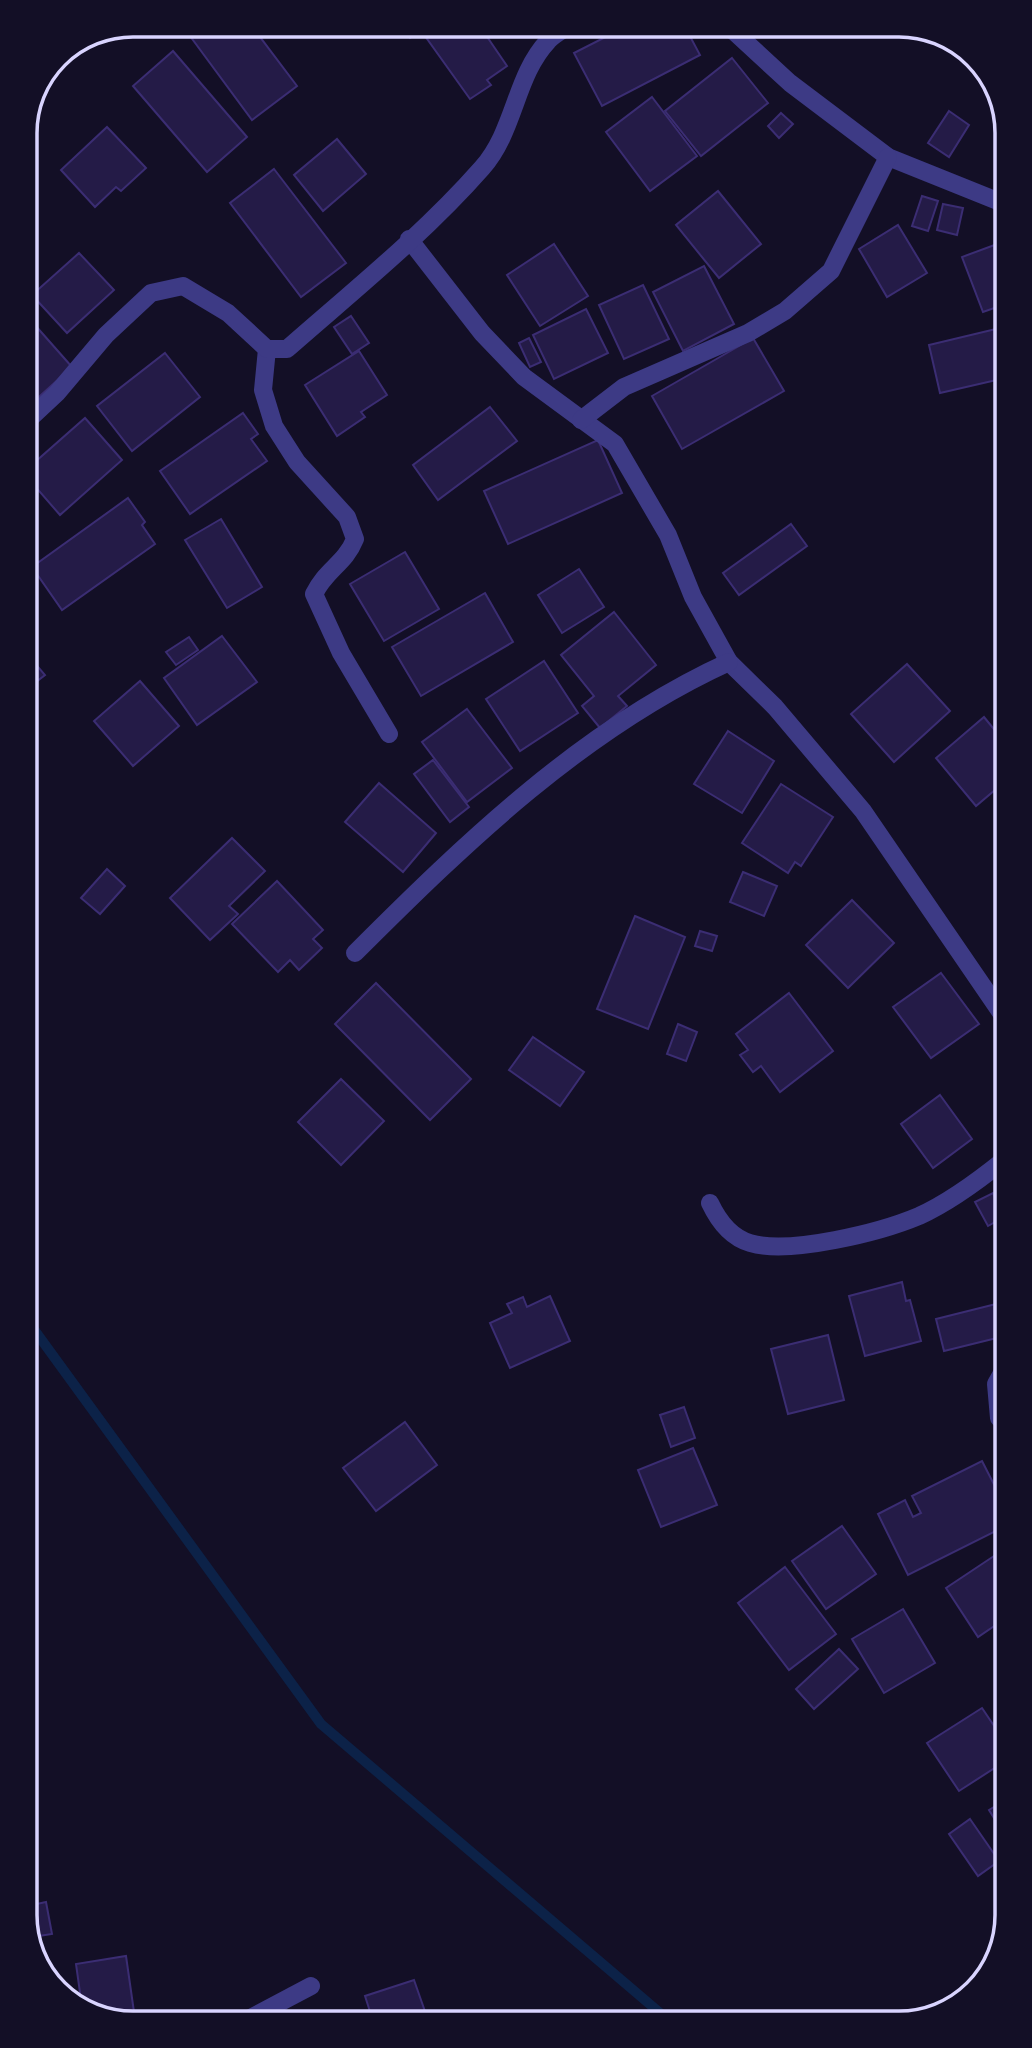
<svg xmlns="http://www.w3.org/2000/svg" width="1032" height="2048" font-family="Barlow,sans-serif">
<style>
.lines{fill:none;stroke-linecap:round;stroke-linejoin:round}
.stream{stroke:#0c2248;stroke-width:10}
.building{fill:#241b47;stroke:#3b2d73;stroke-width:2}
.minor{stroke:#3d3a85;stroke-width:18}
.rim{fill:none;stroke:#d9d4ff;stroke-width:3.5}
</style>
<rect width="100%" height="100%" fill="#130f26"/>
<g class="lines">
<!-- stream -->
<polyline class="stream" points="30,1324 321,1724 666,2018"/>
</g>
<!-- building -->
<g class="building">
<polygon points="205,25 251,25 297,86 252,120 190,36"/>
<polygon points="400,25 430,25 410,38"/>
<polygon points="441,25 479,25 507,66 487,80 491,85 470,99 425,36"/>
<polygon points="629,25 684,25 700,55 602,106 574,53"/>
<polygon points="173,51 247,137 207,172 133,86"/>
<polygon points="732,58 768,103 701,156 665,111"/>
<polygon points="652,97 697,156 650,191 606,132"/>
<polygon points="949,111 969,125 949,157 928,143"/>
<polygon points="781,113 793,124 779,138 768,126"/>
<polygon points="107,127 146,168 121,191 116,187 95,207 61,170"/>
<polygon points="337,139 366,174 323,211 294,175"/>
<polygon points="274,169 346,263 301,297 230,203"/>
<polygon points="718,191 761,244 719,278 676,225"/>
<polygon points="922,196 938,201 928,231 912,226"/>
<polygon points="943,204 963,208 957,235 937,230"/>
<polygon points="898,225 927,273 887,297 859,249"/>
<polygon points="1000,243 1000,306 983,312 962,257"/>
<polygon points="554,244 588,296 540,326 507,275"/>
<polygon points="79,253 114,290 67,333 32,295"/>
<polygon points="704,266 734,324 683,351 653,292"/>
<polygon points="643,285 669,339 624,359 599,305"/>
<polygon points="586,309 608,353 554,379 533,335"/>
<polygon points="27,316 72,367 30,405 26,400"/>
<polygon points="351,316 369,343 352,354 334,327"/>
<polygon points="1000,328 1001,379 940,393 929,345"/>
<polygon points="529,338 541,362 530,367 519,343"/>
<polygon points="753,338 784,391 682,449 652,396"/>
<polygon points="359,351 387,395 361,412 365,417 337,436 305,385"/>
<polygon points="165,353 200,397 132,451 97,406"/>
<polygon points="490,407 517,441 438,500 413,465"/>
<polygon points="243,413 258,434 251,439 267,461 190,514 160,471"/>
<polygon points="85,418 122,460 60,515 26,476 26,470"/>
<polygon points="598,440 622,493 508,544 484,491"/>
<polygon points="128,498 145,522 142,525 155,544 62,610 32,567"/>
<polygon points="221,519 262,587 227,608 185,540"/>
<polygon points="791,524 807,546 739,595 723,573"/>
<polygon points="405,552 439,609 384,641 350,584"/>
<polygon points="579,569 604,607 562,633 538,595"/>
<polygon points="485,593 513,642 421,696 392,647"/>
<polygon points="614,612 656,665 618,696 627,706 600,728 582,706 594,696 561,655"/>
<polygon points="222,636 257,682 197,725 164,678"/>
<polygon points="189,637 198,650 176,665 166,652"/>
<polygon points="27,654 45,675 27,689"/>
<polygon points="544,661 578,713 520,751 486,699"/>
<polygon points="907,664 950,711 894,762 851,714"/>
<polygon points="140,681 179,726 133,766 94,721"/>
<polygon points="467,709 512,768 467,802 422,742"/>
<polygon points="984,717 1002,739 1002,784 976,806 936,758"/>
<polygon points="728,731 774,761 742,813 694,784"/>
<polygon points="433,760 469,807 450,822 414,774"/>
<polygon points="379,783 436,833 403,872 345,822"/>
<polygon points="781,784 833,817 801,866 795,862 788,873 742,843"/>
<polygon points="232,838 265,871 229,906 238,914 210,940 170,898"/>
<polygon points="107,869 125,886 100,914 81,898"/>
<polygon points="743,872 777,886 764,916 730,902"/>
<polygon points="277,881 323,930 313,939 322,948 299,970 290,960 278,972 232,924"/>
<polygon points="852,900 894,943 848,988 806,945"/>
<polygon points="635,916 685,937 648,1029 597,1009"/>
<polygon points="700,931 717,936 712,951 695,946"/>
<polygon points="941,973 979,1024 931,1058 893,1007"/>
<polygon points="376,983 471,1079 430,1120 335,1024"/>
<polygon points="789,993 833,1051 780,1092 761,1066 753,1072 740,1055 748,1050 736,1034"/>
<polygon points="678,1024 697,1032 686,1061 667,1054"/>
<polygon points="533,1037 584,1072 560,1106 509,1070"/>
<polygon points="341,1079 384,1121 341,1165 298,1122"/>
<polygon points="940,1095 972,1139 933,1168 901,1124"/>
<polygon points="993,1193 1004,1217 988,1226 975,1202"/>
<polygon points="902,1282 906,1301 910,1300 921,1341 865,1356 849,1296"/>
<polygon points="550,1296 570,1341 510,1368 490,1323 512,1313 507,1304 523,1297 527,1307"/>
<polygon points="1000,1303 1005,1336 944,1351 936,1319"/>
<polygon points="828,1335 844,1400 788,1414 771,1349"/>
<polygon points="684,1407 695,1438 671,1447 660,1415"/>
<polygon points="405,1422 437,1465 376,1511 343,1468"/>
<polygon points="693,1448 717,1505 661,1527 638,1470"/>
<polygon points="982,1461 1006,1508 1006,1526 908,1575 878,1514 905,1500 913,1517 921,1513 912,1496"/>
<polygon points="842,1526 876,1574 826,1609 792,1561"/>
<polygon points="1006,1548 1006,1618 978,1637 946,1588"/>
<polygon points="785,1567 836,1634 789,1670 738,1603"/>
<polygon points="903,1609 935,1663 884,1693 852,1639"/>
<polygon points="839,1649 858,1669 814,1709 796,1689"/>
<polygon points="982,1708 1007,1745 1007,1760 959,1791 927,1743"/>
<polygon points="1007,1799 1007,1839 989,1810"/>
<polygon points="970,1819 999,1861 978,1876 949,1834"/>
<polygon points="46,1902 52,1934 32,1937 32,1905"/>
<polygon points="126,1956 135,2019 120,2021 82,2007 76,1964"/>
<polygon points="414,1980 428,2020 373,2021 365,1996"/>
</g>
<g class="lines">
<!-- minor -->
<g class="minor">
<polyline points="727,25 790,83 888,157 1000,202"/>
<polyline points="409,239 482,333 524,377 615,444 668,535 693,597 729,662 775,707 863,811 1004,1017"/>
<path d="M267 349 263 390 274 426 297 462 347 517 355 539C345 564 326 569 314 594L341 653 389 734"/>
<polyline points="581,420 624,387 748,333 785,311 831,271 888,157"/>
<path d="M26 422 57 393 106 335 151 293 183 286 228 313 267 349H287C353 291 424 234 482 168 515 131 515 76 548 41 554 34 563 30 570 25"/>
<path d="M355 953C466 842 584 728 729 662"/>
<path d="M710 1203C718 1220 730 1237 750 1243 790 1255 881 1232 919 1216 950 1202 978 1181 1004 1160"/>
<polyline points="1005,1368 996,1384 999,1418 1005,1423"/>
<polyline points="243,2022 311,1986"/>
</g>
</g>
<!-- crop -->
<path d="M0 0H1032V2048H0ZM133 37H899A96 96 0 0 1 995 133V1915A96 96 0 0 1 899 2011H133A96 96 0 0 1 37 1915V133A96 96 0 0 1 133 37Z" fill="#130f26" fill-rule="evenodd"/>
<path class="rim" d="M133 37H899A96 96 0 0 1 995 133V1915A96 96 0 0 1 899 2011H133A96 96 0 0 1 37 1915V133A96 96 0 0 1 133 37Z"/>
</svg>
